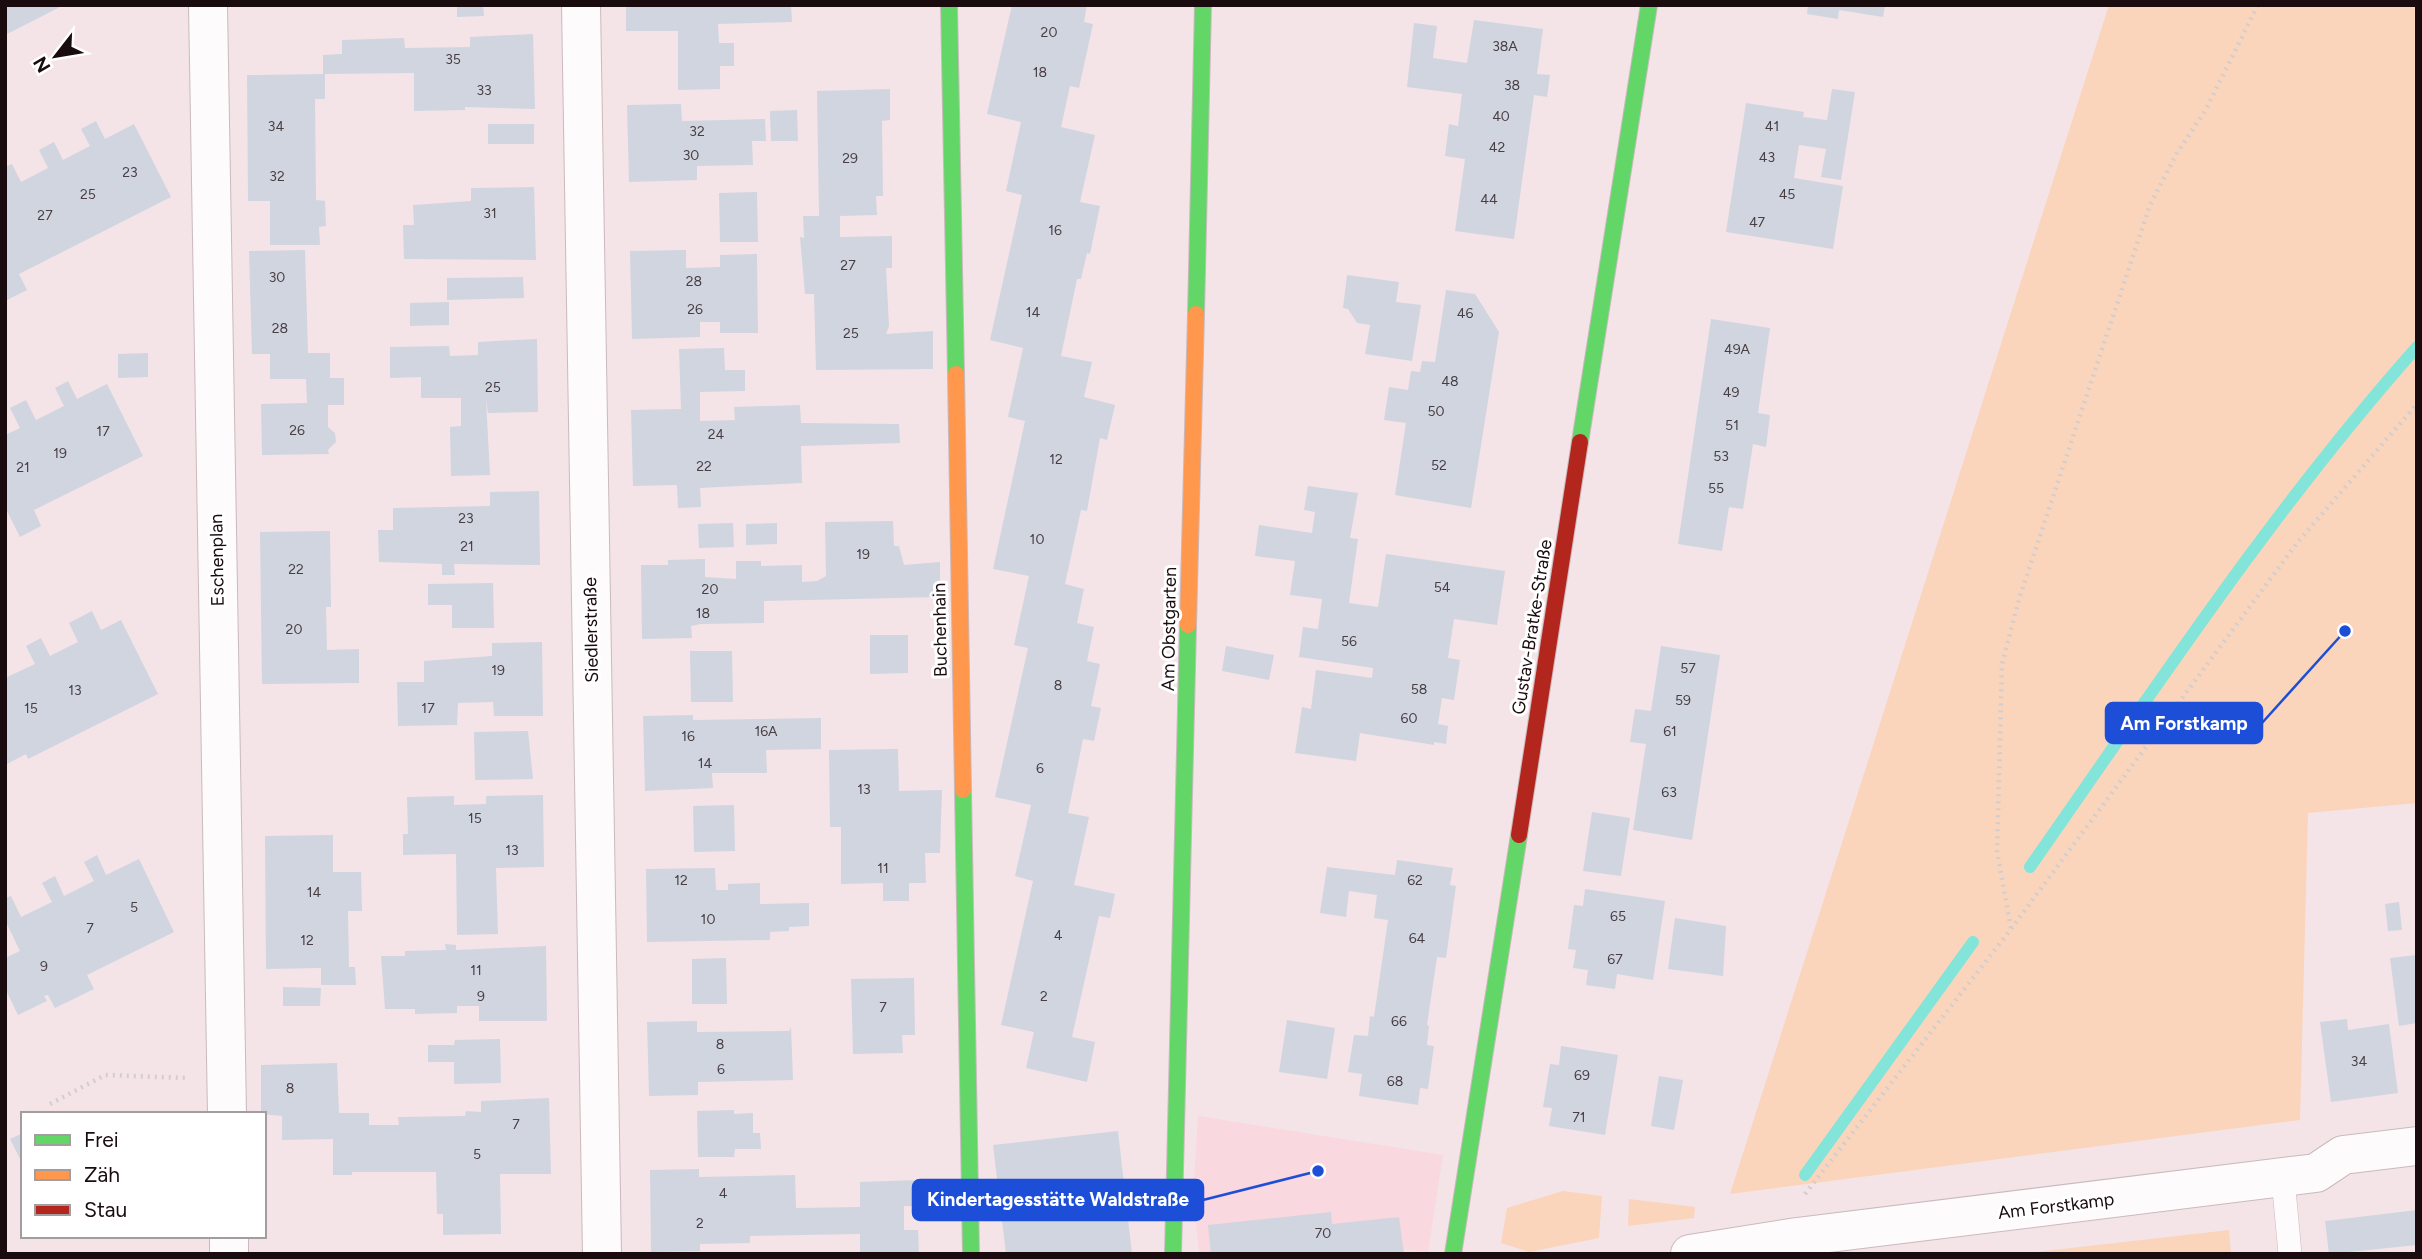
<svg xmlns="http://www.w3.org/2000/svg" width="2422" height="1259" font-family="Figtree,sans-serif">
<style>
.built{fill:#f9d8df}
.green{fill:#fad5bb}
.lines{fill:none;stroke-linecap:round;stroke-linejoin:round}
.stream{stroke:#83e5da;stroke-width:12}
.building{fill:#d0d5e0}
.lane-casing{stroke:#cababd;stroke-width:24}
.street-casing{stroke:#cababd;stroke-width:40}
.fast-casing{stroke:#cababd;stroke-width:18}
.slow-casing{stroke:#cababd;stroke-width:18}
.jam-casing{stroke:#cababd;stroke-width:18}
.path{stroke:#d2cdce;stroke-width:4.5;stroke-dasharray:2 5;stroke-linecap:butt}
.lane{stroke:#fdfbfb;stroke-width:23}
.street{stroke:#fdfbfb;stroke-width:38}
.fast{stroke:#63d668;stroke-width:16}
.slow{stroke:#ff974d;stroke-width:16}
.jam{stroke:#b3261e;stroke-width:16}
.labels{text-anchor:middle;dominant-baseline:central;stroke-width:6;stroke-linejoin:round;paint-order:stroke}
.number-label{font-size:14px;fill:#483e43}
.street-label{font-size:18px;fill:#1a0b0f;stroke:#fff}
.leader{fill:none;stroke:#1d4ed8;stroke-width:2.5}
.callout-dot{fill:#1d4ed8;stroke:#fff;stroke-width:2.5}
.callout{fill:#1d4ed8;stroke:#1d4ed8;stroke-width:2.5}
.callout-label{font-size:19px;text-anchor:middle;font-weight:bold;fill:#fff}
</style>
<rect width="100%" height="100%" fill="#f4e4e7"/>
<!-- built -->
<polygon class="built" points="1198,1116 1443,1155 1428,1252 1404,1249 1404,1254 1199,1254 1193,1196"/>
<!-- green -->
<g class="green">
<polygon points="2109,5 2417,5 2417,803 2308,813 2300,1120 1730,1194"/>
<polygon points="1563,1191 1602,1196 1599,1238 1529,1252 1501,1243 1507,1208"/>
<polygon points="1629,1199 1695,1207 1694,1218 1628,1226"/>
<polygon points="2229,1230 2231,1254 2020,1254"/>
</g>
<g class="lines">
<!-- stream -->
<g class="stream">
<path d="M2030 867C2154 690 2273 509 2417 347"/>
<polyline points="1805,1175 1973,942"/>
</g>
</g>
<!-- building -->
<g class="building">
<polygon points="5,5 64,5 5,35"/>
<polygon points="457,5 483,5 484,16 457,17"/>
<polygon points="626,5 791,5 792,22 718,24 719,43 734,43 734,66 720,66 720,89 678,90 678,31 626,31"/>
<polygon points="1012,5 1087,5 1084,22 1093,24 1079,88 1070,86 1061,127 1095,135 1080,202 1100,206 1090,254 1087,253 1081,279 1077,279 1061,356 1092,362 1084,397 1115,405 1107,440 1100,438 1087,511 1081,510 1065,584 1084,589 1077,623 1094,627 1087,661 1100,664 1091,706 1101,708 1094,741 1083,739 1068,813 1089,817 1074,885 1115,894 1110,918 1099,916 1072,1037 1095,1042 1087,1082 1026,1068 1034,1032 1001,1025 1033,881 1015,876 1031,805 995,797 1028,648 1014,645 1029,576 993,569 1025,421 1008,417 1023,348 990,340 1022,195 1006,191 1021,122 987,114"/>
<polygon points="1808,5 1885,5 1883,17 1839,10 1838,19 1807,14"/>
<polygon points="1474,20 1543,29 1537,74 1550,75 1547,97 1534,95 1514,239 1455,231 1465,159 1445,156 1449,124 1458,126 1462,94 1407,87 1414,23 1437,26 1433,58 1467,63"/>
<polygon points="533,34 535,109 465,107 465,110 414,111 414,73 323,74 323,55 342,54 342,40 404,38 405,48 470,47 470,37"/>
<polygon points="325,74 325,99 315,99 316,200 325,201 326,226 319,227 320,245 270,245 270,201 248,201 247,75"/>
<polygon points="890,89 890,120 882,121 883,196 876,196 877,215 840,216 840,237 892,236 892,268 886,268 889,326 886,334 933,331 933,369 816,370 814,294 805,294 800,237 804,238 803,216 819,216 817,91"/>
<polygon points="1832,89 1855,92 1841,180 1821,177 1826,149 1799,145 1794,178 1843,186 1833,249 1726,232 1746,103 1804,112 1803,117 1827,120"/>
<polygon points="681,104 682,121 765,119 766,141 752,141 753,165 697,166 697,180 629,182 627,105"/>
<polygon points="797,110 798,141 771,141 770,111"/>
<polygon points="96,121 105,139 134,124 171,197 19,274 27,290 5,301 5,167 12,164 21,182 48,168 39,150 54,142 63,160 90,146 81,129"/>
<rect x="488" y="124" width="46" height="20"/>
<polygon points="534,187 536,260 404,259 403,225 414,225 413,205 471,201 471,188"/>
<polygon points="757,192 758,242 720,242 719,193"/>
<polygon points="305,250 308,353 330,353 330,378 344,378 344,405 328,405 328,427 335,433 336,442 328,450 329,454 262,455 261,404 307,403 306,379 270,379 270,354 252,354 249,251"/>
<polygon points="686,250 686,268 720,267 720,255 757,254 758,333 720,333 720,322 700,322 700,337 632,339 630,251"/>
<polygon points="1347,275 1399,282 1396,302 1421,305 1412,361 1365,354 1370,325 1357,323 1348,309 1343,308"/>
<polygon points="523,277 524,298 447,300 447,278"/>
<polygon points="1446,290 1475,294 1499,332 1471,508 1395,495 1406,423 1384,420 1389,387 1408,390 1411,371 1420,372 1422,361 1435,362"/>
<polygon points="449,302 449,325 410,326 410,303"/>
<polygon points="1711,319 1770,328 1758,413 1770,415 1766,447 1753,444 1743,509 1729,507 1722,551 1678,544"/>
<polygon points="537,339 538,412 488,413 486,400 490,475 451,476 450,427 461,426 461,398 421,398 421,377 390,378 390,347 449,346 450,356 478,355 478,342"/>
<polygon points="724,348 725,370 745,370 745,391 700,392 700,421 735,420 734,407 800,405 801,423 899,424 900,443 801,446 802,483 700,488 701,507 678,508 677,485 633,486 631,410 681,409 679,349"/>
<polygon points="148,353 148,377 118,378 118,354"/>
<polygon points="68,381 77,399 107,384 143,456 34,510 41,526 20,537 5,507 5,435 20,428 10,408 26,400 36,420 64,406 55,388"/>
<polygon points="1308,486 1358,493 1350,538 1358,539 1349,603 1378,607 1386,554 1505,571 1497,625 1454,619 1448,658 1460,660 1454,700 1442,698 1438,724 1448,726 1446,744 1434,742 1434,745 1360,733 1356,761 1295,753 1302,707 1311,709 1316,670 1372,678 1373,668 1299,657 1303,627 1318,629 1322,599 1290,595 1295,561 1255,556 1259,525 1312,533 1315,512 1304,510"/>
<polygon points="539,491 540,565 454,564 455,575 442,575 442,564 379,562 378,530 393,530 393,508 490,506 490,492"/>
<polygon points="893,521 894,546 899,546 904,565 940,562 940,597 764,601 764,623 701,624 691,626 692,638 642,639 641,565 668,565 668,560 705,559 705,577 736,579 736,561 761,561 761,566 802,565 802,582 817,581 826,576 825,522"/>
<polygon points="733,523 734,547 699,548 698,524"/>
<polygon points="777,523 777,544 746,545 746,524"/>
<polygon points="330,531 331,607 326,607 327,650 359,649 359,683 262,684 260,532"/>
<polygon points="493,583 494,628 452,628 452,605 428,605 428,584"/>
<polygon points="92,611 101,630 121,620 158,694 28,759 26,754 5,765 5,678 35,664 26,646 41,638 50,656 78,642 69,623"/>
<polygon points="870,635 908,635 908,673 870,674"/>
<polygon points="542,642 543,716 494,716 493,702 458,703 457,725 398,726 397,682 424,682 424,661 492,656 492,643"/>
<polygon points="1226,646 1274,655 1269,680 1222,671"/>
<polygon points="1661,646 1720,655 1692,840 1633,830 1646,744 1630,742 1635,709 1651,711"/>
<polygon points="690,651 732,651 733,702 691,702"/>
<polygon points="693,715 693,720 821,718 821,749 766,750 767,773 712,773 713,788 645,791 643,716"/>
<polygon points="528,731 533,779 475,780 474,732"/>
<polygon points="898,749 899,791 942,790 940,853 925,853 926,883 909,883 909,901 883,901 883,883 841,884 841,827 830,827 829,750"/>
<polygon points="543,795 544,867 496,868 498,934 457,935 456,854 403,855 403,834 408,834 407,797 454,796 454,805 486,804 486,796"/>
<polygon points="734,805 735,851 694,852 693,806"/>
<polygon points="1592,812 1630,818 1621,876 1583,871"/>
<polygon points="333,835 333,872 361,872 362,911 348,911 349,967 355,967 356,985 321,985 321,968 266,969 265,836"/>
<polygon points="97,855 106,875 139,859 174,932 87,975 94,989 55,1008 48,995 44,996 47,1001 18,1015 5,988 5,958 20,951 5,920 5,898 11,896 21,917 52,902 42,883 55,876 64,896 94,881 84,862"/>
<polygon points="1397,860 1453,868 1450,885 1456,886 1446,958 1437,957 1427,1025 1429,1026 1427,1045 1434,1046 1428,1089 1420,1088 1418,1105 1359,1096 1362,1074 1348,1072 1354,1035 1368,1036 1370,1016 1374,1017 1388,920 1374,918 1377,895 1349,891 1346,917 1320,913 1327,867 1395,875"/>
<polygon points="715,868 716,890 728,890 728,884 760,883 760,904 809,903 809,926 789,927 789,931 770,932 770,940 647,942 646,869"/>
<polygon points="1585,889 1665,901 1653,980 1617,974 1615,989 1586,985 1588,970 1573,968 1576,950 1568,949 1574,905 1583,906"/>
<polygon points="2399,902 2402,930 2388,931 2385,904"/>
<polygon points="1675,918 1726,926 1723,976 1668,969"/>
<polygon points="445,944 456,945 456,950 546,946 547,1021 479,1021 479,1006 457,1006 457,1013 415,1014 415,1009 385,1009 381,956 405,956 405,951 446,950"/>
<polygon points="2417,955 2417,1023 2399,1026 2390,958"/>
<polygon points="726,958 727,1004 692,1004 692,959"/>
<polygon points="914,978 915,1035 902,1035 903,1053 853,1054 851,979"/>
<polygon points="283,987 321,988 320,1006 283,1006"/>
<polygon points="2347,1019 2348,1030 2389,1024 2398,1093 2331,1102 2320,1022"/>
<polygon points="1287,1020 1335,1028 1327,1079 1279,1072"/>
<polygon points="697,1021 697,1032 789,1031 791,1027 793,1080 698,1082 698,1095 649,1096 647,1022"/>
<polygon points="500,1039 501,1083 454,1084 454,1062 428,1062 428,1045 454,1045 455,1040"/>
<polygon points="1561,1046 1618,1055 1605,1135 1549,1126 1552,1108 1543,1107 1550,1064 1559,1065"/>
<polygon points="337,1063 339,1113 369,1113 369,1125 399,1125 398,1117 465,1116 466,1111 481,1112 481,1101 549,1098 551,1174 500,1174 501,1234 443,1235 443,1214 437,1214 436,1172 352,1172 352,1175 333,1175 333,1139 282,1140 282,1116 261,1114 261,1065"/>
<polygon points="1659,1076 1683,1080 1674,1130 1651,1126"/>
<polygon points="734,1110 734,1114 753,1113 753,1133 760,1133 761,1149 735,1149 734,1157 698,1157 697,1111"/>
<polygon points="1118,1131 1132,1254 1006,1254 993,1145"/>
<polygon points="23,1133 23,1165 10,1139"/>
<polygon points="699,1169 699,1177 795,1175 796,1208 860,1207 860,1182 917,1180 918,1206 904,1206 904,1230 918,1230 919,1254 860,1254 860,1234 750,1236 750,1243 700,1244 700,1251 651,1252 650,1170"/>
<polygon points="2417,1210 2417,1245 2329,1254 2325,1221"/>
<polygon points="1331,1212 1332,1224 1399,1217 1404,1254 1211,1254 1208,1225"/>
</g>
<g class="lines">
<!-- lane casing -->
<g class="lane-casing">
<polyline id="lane" points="2283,1178 2290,1254"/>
</g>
<!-- street casing -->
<g class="street-casing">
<g id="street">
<polyline points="208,5 227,1114"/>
<polyline points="581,5 602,1254"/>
<polyline points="229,1236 229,1254"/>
<polyline points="1690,1254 1797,1237 2316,1173 2343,1155 2417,1146"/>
</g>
</g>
<!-- fast casing -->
<g class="fast-casing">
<g id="fast">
<polyline points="949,5 956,374"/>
<polyline points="1196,314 1203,5"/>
<polyline points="1580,442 1649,5"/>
<polyline points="963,790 971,1254"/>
<polyline points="1173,1254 1188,625"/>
<polyline points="1453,1254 1519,835"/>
</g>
</g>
<!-- slow casing -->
<g class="slow-casing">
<g id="slow">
<polyline points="956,374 963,790"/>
<polyline points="1188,625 1196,314"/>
</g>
</g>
<!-- jam casing -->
<g class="jam-casing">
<polyline id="jam" points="1519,835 1580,442"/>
</g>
<!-- path -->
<g class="path">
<polyline points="2011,928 1997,852 2002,664 2020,596 2150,205 2177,153 2205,111 2258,5"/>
<polyline points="50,1104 105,1075 187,1078"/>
<polyline points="1805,1194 2011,929 2297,543 2417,404"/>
</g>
<!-- lane -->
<use href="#lane" class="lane"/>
<!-- street -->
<use href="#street" class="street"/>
<!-- fast -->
<use href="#fast" class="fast"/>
<!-- slow -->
<use href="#slow" class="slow"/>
<!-- jam -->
<use href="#jam" class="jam"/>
</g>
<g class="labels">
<!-- number labels -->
<g class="number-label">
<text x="1049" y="32">20</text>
<text x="1505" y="46">38A</text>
<text x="453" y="59">35</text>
<text x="1040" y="72">18</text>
<text x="1512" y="85">38</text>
<text x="484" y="90">33</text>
<text x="1501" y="116">40</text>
<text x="276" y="126">34</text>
<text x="1772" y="126">41</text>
<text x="697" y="131">32</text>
<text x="1497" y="147">42</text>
<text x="691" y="155">30</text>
<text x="1767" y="157">43</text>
<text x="850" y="158">29</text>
<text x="130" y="172">23</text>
<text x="277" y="176">32</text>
<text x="88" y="194">25</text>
<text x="1787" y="194">45</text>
<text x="1489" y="199">44</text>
<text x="490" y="213">31</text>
<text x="45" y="215">27</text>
<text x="1757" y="222">47</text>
<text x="1055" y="230">16</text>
<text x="848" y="265">27</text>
<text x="277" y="277">30</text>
<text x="694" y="281">28</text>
<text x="695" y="309">26</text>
<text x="1033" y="312">14</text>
<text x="1465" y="313">46</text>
<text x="280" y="328">28</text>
<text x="851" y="333">25</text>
<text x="1737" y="349">49A</text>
<text x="1450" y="381">48</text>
<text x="493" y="387">25</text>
<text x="1731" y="392">49</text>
<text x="1436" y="411">50</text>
<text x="1732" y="425">51</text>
<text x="297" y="430">26</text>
<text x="103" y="431">17</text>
<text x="716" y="434">24</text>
<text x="60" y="453">19</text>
<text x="1721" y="456">53</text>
<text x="1056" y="459">12</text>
<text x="1439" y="465">52</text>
<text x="704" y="466">22</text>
<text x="23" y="467">21</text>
<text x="1716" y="488">55</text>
<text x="466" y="518">23</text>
<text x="1037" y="539">10</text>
<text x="467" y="546">21</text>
<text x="863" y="554">19</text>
<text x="296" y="569">22</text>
<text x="1442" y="587">54</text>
<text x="710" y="589">20</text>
<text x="703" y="613">18</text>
<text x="294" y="629">20</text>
<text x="1349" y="641">56</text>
<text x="1688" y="668">57</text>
<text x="498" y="670">19</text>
<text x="1058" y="685">8</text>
<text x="1419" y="689">58</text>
<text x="75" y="690">13</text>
<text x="1683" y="700">59</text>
<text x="31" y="708">15</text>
<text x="428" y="708">17</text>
<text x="1409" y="718">60</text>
<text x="766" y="731">16A</text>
<text x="1670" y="731">61</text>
<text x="688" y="736">16</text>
<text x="705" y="763">14</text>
<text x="1040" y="768">6</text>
<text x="864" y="789">13</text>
<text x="1669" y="792">63</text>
<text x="475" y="818">15</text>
<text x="512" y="850">13</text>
<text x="883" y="868">11</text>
<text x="681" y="880">12</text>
<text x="1415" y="880">62</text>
<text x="314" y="892">14</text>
<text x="134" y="907">5</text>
<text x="1618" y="916">65</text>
<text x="708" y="919">10</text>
<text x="90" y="928">7</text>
<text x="1058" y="935">4</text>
<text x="1417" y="938">64</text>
<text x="307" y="940">12</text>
<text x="1615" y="959">67</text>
<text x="44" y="966">9</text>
<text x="476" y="970">11</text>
<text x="481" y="996">9</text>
<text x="1044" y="996">2</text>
<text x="883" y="1007">7</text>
<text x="1399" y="1021">66</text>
<text x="720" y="1044">8</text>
<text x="2359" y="1061">34</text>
<text x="721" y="1069">6</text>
<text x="1582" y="1075">69</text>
<text x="1395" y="1081">68</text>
<text x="290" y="1088">8</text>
<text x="1579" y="1117">71</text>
<text x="516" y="1124">7</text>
<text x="477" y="1154">5</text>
<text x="723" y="1193">4</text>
<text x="700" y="1223">2</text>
<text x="1323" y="1233">70</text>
</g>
<!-- street labels -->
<g class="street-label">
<text transform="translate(217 560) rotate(-91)">Eschenplan</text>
<text transform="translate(1532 627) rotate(-81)">Gustav-Bratke-Straße</text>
<text transform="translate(1169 629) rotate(-89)">Am Obstgarten</text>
<text transform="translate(591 630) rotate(-91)">Siedlerstraße</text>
<text transform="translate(940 630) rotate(-91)">Buchenhain</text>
<text transform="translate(2056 1206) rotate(-7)">Am Forstkamp</text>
</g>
</g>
<!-- callouts -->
<path class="leader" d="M2345 631L2262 723M1318 1171L1203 1200"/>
<g class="callout-dot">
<circle cx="2345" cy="631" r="7"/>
<circle cx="1318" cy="1171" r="7"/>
</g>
<g class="callout">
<rect x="2106" y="703" width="156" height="40" rx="7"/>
<rect x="913" y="1180" width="290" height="40" rx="7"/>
</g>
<g class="callout-label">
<text x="2184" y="730">Am Forstkamp</text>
<text x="1058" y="1206">Kindertagesstätte Waldstraße</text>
</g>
<!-- border -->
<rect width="2422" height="1259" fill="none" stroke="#1a0b0f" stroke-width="14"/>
<!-- legend -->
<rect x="21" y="1112" width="245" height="126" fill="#ffffff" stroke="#a39d9f" stroke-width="2"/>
<rect x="35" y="1135" width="35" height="10" fill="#63d668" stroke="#a39d9f" stroke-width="2"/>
<text x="84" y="1147" font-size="21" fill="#1a0b0f">Frei</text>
<rect x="35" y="1170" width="35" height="10" fill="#ff974d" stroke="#a39d9f" stroke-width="2"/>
<text x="84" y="1182" font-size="21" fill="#1a0b0f">Zäh</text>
<rect x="35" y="1205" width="35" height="10" fill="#b3261e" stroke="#a39d9f" stroke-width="2"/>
<text x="84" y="1217" font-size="21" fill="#1a0b0f">Stau</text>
<!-- north arrow -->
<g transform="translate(56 56) rotate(239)" stroke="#ffffff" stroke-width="5" paint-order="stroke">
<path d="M0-5L12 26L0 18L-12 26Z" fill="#1a0b0f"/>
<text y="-10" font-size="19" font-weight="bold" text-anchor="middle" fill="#1a0b0f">N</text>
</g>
</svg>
